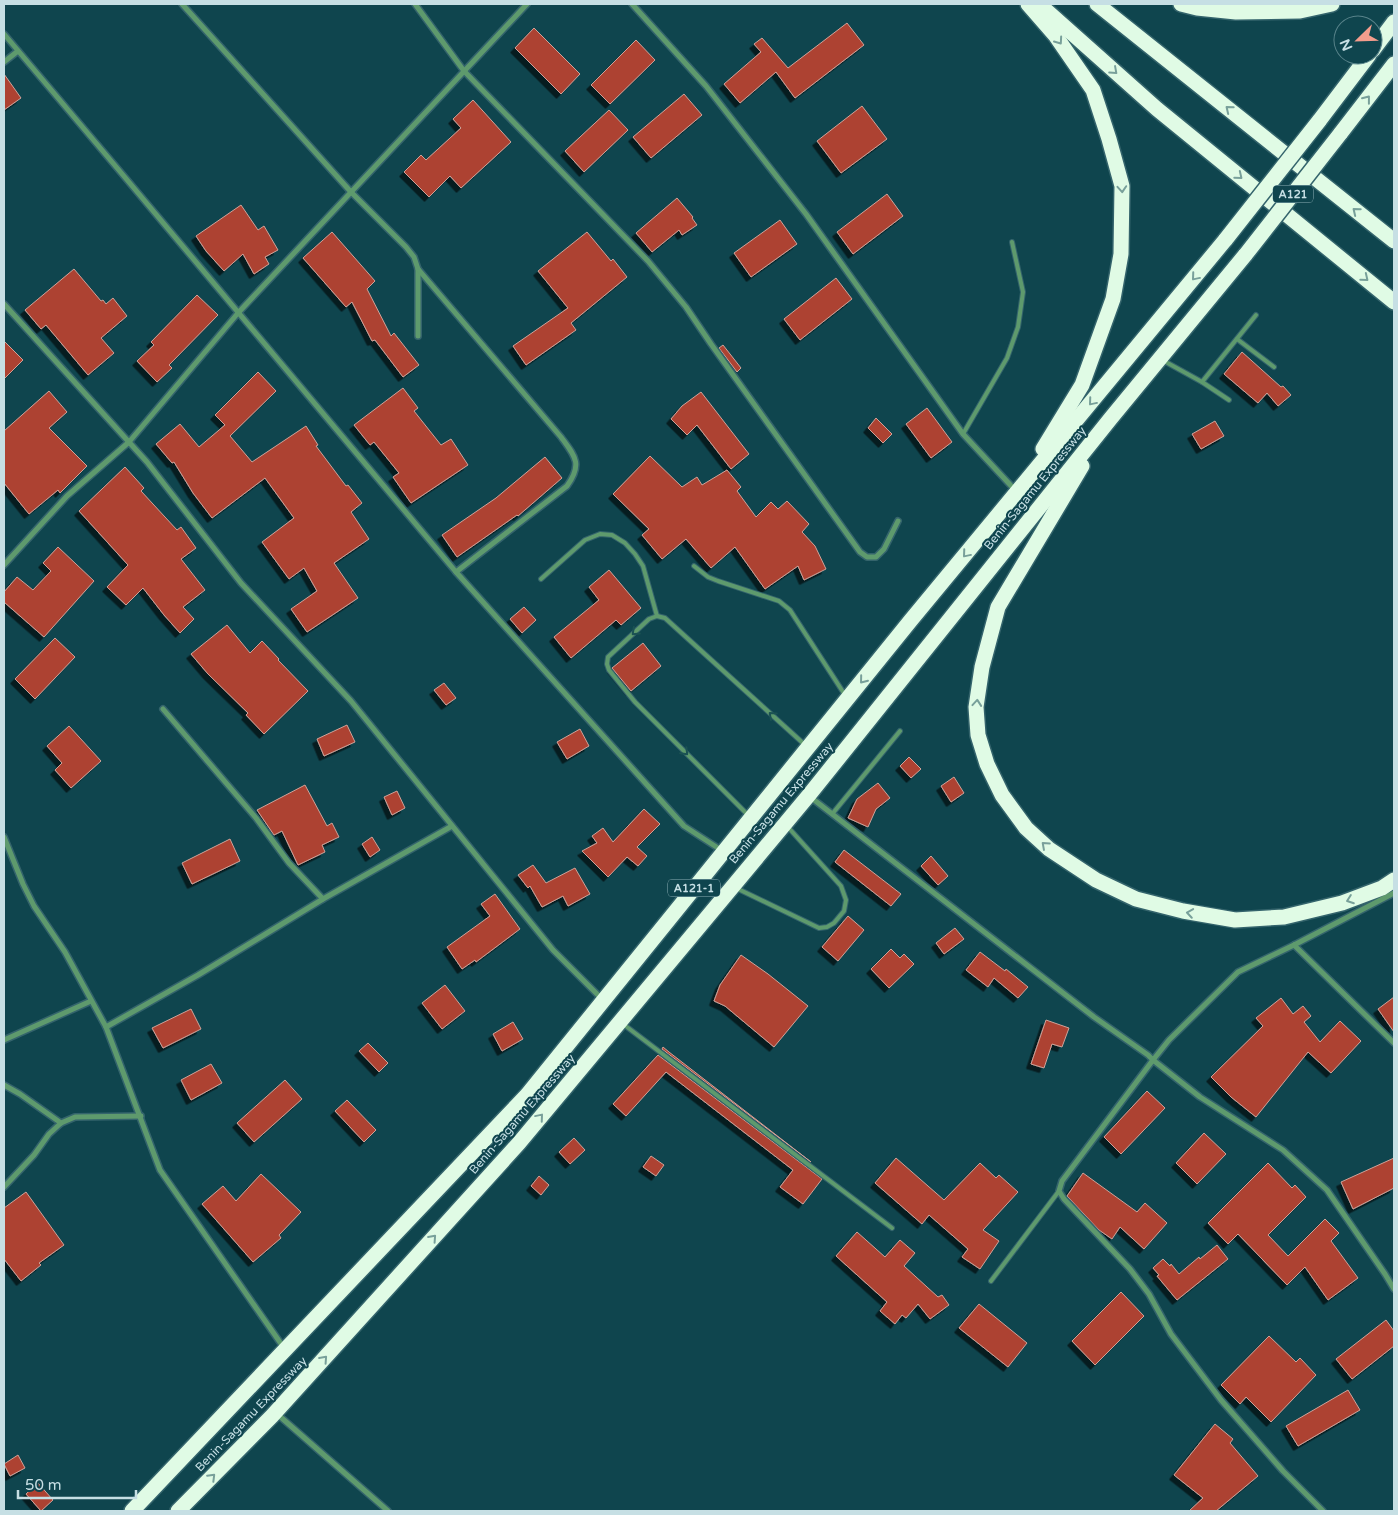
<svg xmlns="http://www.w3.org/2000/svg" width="1398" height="1515" font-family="'Varela Round',sans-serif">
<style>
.building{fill:#ad4232;stroke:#cfa299;filter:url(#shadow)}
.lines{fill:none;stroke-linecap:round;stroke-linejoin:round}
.lane-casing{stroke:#34646c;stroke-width:6}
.street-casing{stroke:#34646c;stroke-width:8}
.highway-casing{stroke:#34646c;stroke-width:18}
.lane{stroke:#5e9a6d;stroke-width:4}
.street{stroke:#5e9a6d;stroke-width:5}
.highway{stroke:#e0fbe5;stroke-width:15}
.highway-bridge-casing{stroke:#34646c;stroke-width:18;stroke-linecap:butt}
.highway-bridge{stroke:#e0fbe5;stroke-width:15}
.oneway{stroke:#78a09a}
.oneway2{stroke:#1b5253}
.labels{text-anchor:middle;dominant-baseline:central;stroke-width:4;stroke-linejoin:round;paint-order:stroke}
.shield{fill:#0f454e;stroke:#8fb1b7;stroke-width:1}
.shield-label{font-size:11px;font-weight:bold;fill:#c6dfe4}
.street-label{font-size:12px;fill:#c6dfe4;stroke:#0f454e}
</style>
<defs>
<filter id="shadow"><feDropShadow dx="-4.5" dy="4.5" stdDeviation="0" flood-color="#0009"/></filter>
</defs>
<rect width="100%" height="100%" fill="#0f454e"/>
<!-- building -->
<g class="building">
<polygon points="847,23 864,45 795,98 776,72 740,103 724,84 761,52 754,44 762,38 788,68"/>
<polygon points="534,28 580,74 561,94 515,48"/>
<polygon points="636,40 655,60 610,104 591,85"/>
<polygon points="4,74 21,98 4,110"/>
<polygon points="684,94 702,115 651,158 633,137"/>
<polygon points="473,100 511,142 461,188 450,176 429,197 404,172 421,155 426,160 461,128 453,119"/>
<polygon points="862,106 887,139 841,173 817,141"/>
<polygon points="609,110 628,130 584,172 565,151"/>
<polygon points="887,194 903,216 853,254 837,232"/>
<polygon points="677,198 693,217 692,218 697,225 682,235 679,230 652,252 636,233"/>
<polygon points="241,205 258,230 264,226 278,250 265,257 269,264 254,274 243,254 224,271 206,251 196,236"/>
<polygon points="780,220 797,244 751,277 734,253"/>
<polygon points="332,232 375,281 367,289 391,336 394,333 419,365 403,377 375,340 372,341 352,302 346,307 303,258"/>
<polygon points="587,232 611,261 613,259 627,277 571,323 576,330 526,365 513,346 568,308 538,271"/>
<polygon points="74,269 101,301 103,300 106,304 113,298 127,316 101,338 114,353 88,375 46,325 41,329 25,310"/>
<polygon points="836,278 852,299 800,340 784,319"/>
<polygon points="197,295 218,315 169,365 172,368 157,382 137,361 154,345 151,342"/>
<polygon points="4,341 23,360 4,379"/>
<polygon points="723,345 741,368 737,372 719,348"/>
<polygon points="1242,352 1281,387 1283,386 1291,395 1278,406 1267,393 1258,403 1224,374"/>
<polygon points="258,372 276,391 230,436 252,462 306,426 318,445 316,446 346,486 348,485 362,503 351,512 369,539 334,563 358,598 307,632 291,609 317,591 304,568 289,579 262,542 294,518 265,478 212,518 193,493 174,462 172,463 156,444 180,424 199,447 225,425 215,415"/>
<polygon points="403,388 418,408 414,411 441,445 451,439 468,465 411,503 393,477 399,473 374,442 370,445 354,425"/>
<polygon points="49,391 67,412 49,428 87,466 60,493 58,490 29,514 4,483 4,431"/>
<polygon points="701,392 749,454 731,469 697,425 687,435 671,419 682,406"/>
<polygon points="927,408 952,442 931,458 906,424"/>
<polygon points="876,418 892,434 883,443 868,428"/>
<polygon points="1215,421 1224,436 1201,449 1192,434"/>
<polygon points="650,456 682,487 697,477 702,485 727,470 741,487 737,491 756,517 771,502 778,509 787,501 809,524 802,532 815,546 826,569 804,580 798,566 765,589 735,547 711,568 686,539 662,559 642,535 649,529 613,494"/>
<polygon points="545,457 562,478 518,516 517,515 457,557 442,535 496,498"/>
<polygon points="125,467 144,488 141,491 177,530 181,527 196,548 181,559 205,590 183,607 194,619 180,633 164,615 143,588 126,605 107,587 128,565 79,511"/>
<polygon points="58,547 94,581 44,637 4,602 4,592 17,577 33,590 51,571 43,563"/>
<polygon points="609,570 641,608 621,625 616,620 571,658 554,637 599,600 589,587"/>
<polygon points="524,607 536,620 522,633 510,619"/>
<polygon points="227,625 250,653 262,641 279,659 278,660 308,691 264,734 246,715 248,713 208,674 191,654"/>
<polygon points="55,638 75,657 35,699 15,679"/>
<polygon points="643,643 661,666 631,691 612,668"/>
<polygon points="444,683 456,698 446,705 434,690"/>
<polygon points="347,725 355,742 324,756 317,739"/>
<polygon points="69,726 101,761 71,788 55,770 62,763 47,746"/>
<polygon points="580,729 589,746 567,759 557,742"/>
<polygon points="909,757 921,769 911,778 900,766"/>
<polygon points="954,777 964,793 951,802 941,786"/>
<polygon points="878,783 890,798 876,809 868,827 848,818 857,799"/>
<polygon points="305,785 327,826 332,823 339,837 322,845 325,852 298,865 282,831 274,835 257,810"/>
<polygon points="397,791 405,808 392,815 384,797"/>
<polygon points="644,809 660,824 637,847 647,856 638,866 627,857 608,877 582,851 597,843 592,836 603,828 613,842"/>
<polygon points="372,837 380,850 370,857 362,844"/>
<polygon points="230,839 240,861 192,884 182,863"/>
<polygon points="844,850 901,894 891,906 835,862"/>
<polygon points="931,856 948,876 938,885 921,866"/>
<polygon points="533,865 546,883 575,868 590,894 568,906 563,896 542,907 530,886 528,888 518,875"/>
<polygon points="495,894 520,929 476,962 475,960 462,969 447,947 490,916 481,904"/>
<polygon points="848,916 864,930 838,961 822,947"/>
<polygon points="955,928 964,939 944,954 936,943"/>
<polygon points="891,949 900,958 904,954 914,964 889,988 871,969"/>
<polygon points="980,952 1005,971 1006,969 1028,987 1018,998 994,978 988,987 966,970"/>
<polygon points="741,955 768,974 808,1006 774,1047 725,1006 714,1001 720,985"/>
<polygon points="445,985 465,1011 442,1029 422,1003"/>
<polygon points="1394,997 1394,1032 1378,1009"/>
<polygon points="1281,998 1293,1014 1303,1006 1311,1016 1304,1022 1320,1042 1340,1021 1361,1041 1331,1073 1308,1052 1256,1117 1231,1097 1211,1077 1263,1026 1256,1018"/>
<polygon points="191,1009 201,1029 163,1048 152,1028"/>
<polygon points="1046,1020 1069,1028 1062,1047 1052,1044 1044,1068 1031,1064"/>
<polygon points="513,1022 523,1039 502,1051 493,1034"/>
<polygon points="368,1043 388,1063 379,1072 359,1051"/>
<polygon points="663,1047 669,1052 811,1162 662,1049"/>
<polygon points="658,1055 822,1179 803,1204 780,1187 793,1170 666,1072 626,1116 613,1104"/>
<polygon points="211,1064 222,1083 191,1100 181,1080"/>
<polygon points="285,1080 302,1099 254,1142 237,1123"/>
<polygon points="1147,1091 1165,1108 1121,1154 1104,1137"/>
<polygon points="347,1100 376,1130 364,1142 335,1111"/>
<polygon points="1204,1133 1226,1154 1197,1184 1176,1163"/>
<polygon points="574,1138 585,1150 570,1164 559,1152"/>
<polygon points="651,1156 664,1165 656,1176 643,1167"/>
<polygon points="896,1158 944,1200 980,1163 996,1178 999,1175 1018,1192 983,1230 999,1241 980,1269 962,1257 968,1249 929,1215 922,1224 875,1183"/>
<polygon points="1394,1158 1394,1188 1353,1209 1341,1182"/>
<polygon points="1268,1163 1292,1188 1295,1185 1306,1197 1268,1235 1288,1256 1325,1219 1339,1233 1331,1241 1358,1278 1328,1300 1305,1267 1287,1285 1238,1234 1228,1244 1208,1223"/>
<polygon points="1083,1173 1137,1212 1145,1203 1167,1223 1144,1249 1120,1227 1112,1239 1099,1230 1067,1196"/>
<polygon points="261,1174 301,1212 279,1235 281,1238 253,1262 202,1204 223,1186 236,1201"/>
<polygon points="539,1176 549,1185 541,1195 531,1186"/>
<polygon points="26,1192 64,1245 39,1263 41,1265 21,1281 4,1259 4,1208"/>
<polygon points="857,1232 885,1257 900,1240 915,1253 904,1266 938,1297 942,1295 949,1305 930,1319 918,1304 906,1318 902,1315 895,1324 880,1311 887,1302 836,1256"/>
<polygon points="1217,1245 1228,1259 1177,1300 1157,1276 1159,1275 1153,1268 1163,1259 1170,1266 1171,1264 1179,1274 1199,1257 1200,1259"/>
<polygon points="1121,1292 1144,1316 1095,1365 1072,1341"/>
<polygon points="979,1304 1027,1343 1008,1367 959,1328"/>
<polygon points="1386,1320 1394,1331 1394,1346 1352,1379 1336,1359"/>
<polygon points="1269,1336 1296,1362 1300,1358 1316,1375 1271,1422 1246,1397 1240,1404 1221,1385"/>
<polygon points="1348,1390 1360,1410 1298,1446 1286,1426"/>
<polygon points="1215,1424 1233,1439 1230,1443 1258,1476 1216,1511 1189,1511 1203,1498 1174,1475"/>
<polygon points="18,1455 25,1468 10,1476 4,1464"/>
<polygon points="38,1483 53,1500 41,1511 26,1494"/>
</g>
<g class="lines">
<!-- lane casing -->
<g class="lane-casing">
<g id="lane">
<polyline points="1237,339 1274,367"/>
<polyline points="1164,361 1202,382 1229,400"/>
<polyline points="1202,382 1256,315"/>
<polyline points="963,434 1007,358 1018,327 1023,292 1012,242"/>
<polyline points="694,566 708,577 718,581 779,601 790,610 845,695"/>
<polyline points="541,579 585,540 600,534 612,535 625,543 635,554 643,566 657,616"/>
<polyline points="833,813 900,731"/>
<polyline points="748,815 635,702 609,670 607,664 608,657 649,619 657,616 665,618 804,744"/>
<polyline points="736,888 819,928 827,927 834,923 844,911 846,900 841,886 787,826"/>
<polyline points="623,1024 892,1228"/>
<polyline points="991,1281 1059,1191"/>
</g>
</g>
<!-- street casing -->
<g class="street-casing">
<g id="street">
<polyline points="182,4 351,192 406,247 414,257 418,269 418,336"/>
<polyline points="415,4 464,71 648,261 686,307 711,344 860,552 867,557 876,557 884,549 898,521"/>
<polyline points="632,4 706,86 806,214 963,434 1015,490"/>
<polyline points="4,34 123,175 456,572 684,826 721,850"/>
<polyline points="4,62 18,51"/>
<path d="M418 269 561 437C575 456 583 464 567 486L456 572"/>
<polyline points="4,304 147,462 241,583 351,701 553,950 603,1000"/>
<polyline points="4,565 67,496 129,442 238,313 527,4"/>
<polyline points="163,709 256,818 289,863 323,899"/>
<polyline points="809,796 1094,1017 1148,1055 1153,1060 1169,1040 1238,972 1294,945 1394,893"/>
<polyline points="4,837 23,884 34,906 65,952 106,1027 160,1170 284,1348"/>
<polyline points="1294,945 1394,1043"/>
<polyline points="106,1027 198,975 323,899 452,826"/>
<polyline points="4,1040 91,1001"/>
<polyline points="4,1085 20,1094 61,1123"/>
<polyline points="4,1187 34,1155 49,1134 61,1123 75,1117 141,1116"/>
<polyline points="276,1413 388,1511"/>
<polyline points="1323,1511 1283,1471 1221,1400 1171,1334 1149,1294 1130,1269 1064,1199 1059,1191 1062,1181 1153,1060 1200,1097 1283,1150 1327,1190 1385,1274 1394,1289"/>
</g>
</g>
<!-- highway casing -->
<g class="highway-casing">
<g id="highway">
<polyline points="1028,4 1055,35 1093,90 1109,139 1122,186 1121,254 1113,299 1082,385 1043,449"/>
<polyline points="1039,4 1157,109 1394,302"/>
<polyline points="1097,4 1394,241"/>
<polyline points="1181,4 1197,8 1236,12 1300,11 1332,4"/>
<polyline points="1373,50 1394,22"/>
<polyline points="1319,121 1369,55"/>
<polyline points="1340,134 1394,64"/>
<polyline points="1082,466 998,607 982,667 976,707 978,735 987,764 1002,795 1026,828 1049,849 1096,880 1136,899 1183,911 1235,920 1284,917 1342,903 1382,888 1394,880"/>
<polyline points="132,1511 527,1095 911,620 1226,239"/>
<polyline points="178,1511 272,1416 519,1143 809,795 1111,418 1246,254"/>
</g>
</g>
<!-- lane -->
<use href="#lane" class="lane"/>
<!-- street -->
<use href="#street" class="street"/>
<!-- highway -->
<use href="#highway" class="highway"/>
<!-- highway-bridge casing -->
<g class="highway-bridge-casing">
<g id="highway-bridge">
<polyline points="1226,239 1319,121"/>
<polyline points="1246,254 1340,134"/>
</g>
</g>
<!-- highway-bridge -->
<use href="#highway-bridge" class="highway-bridge"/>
</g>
<!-- one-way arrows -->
<defs><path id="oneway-chevron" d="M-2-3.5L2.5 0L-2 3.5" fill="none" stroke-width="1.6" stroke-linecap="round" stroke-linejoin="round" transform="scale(1.25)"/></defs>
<g class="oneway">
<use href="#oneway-chevron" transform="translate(1059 41) rotate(55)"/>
<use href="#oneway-chevron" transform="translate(1114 71) rotate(42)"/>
<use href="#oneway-chevron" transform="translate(1367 99) rotate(-52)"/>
<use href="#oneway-chevron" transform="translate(1229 109) rotate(-141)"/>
<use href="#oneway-chevron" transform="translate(1239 176) rotate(39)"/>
<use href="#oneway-chevron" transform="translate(1122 189) rotate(86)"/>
<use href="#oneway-chevron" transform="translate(1356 211) rotate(-141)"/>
<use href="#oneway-chevron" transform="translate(1195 277) rotate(130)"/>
<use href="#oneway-chevron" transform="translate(1365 278) rotate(39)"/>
<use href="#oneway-chevron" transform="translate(1092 402) rotate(130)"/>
<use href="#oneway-chevron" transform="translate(966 554) rotate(130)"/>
<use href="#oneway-chevron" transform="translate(863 680) rotate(129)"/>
<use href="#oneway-chevron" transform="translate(977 703) rotate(-85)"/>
<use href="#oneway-chevron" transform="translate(1045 845) rotate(-138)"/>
<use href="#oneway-chevron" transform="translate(1350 900) rotate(160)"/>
<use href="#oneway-chevron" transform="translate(1190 913) rotate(-171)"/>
<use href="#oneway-chevron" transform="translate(540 1117) rotate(-50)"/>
<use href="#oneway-chevron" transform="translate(433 1238) rotate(-48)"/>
<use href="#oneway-chevron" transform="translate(324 1359) rotate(-48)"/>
<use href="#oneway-chevron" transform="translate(212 1477) rotate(-45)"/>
</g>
<g class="oneway2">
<use href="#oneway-chevron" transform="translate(635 632) rotate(137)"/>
<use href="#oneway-chevron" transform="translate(772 715) rotate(-138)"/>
<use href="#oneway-chevron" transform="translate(685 752) rotate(45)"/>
</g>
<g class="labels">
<!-- shield labels -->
<g class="shield">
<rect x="1273" y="185.5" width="40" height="17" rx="4"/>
<rect x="668" y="879.5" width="52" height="17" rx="4"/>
</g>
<g class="shield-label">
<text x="1293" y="194">A121</text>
<text x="694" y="888">A121-1</text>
</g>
<!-- street labels -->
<g class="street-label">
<text transform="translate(1035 488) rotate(-51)">Benin-Sagamu Expressway</text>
<text transform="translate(781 803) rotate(-50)">Benin-Sagamu Expressway</text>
<text transform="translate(522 1114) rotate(-49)">Benin-Sagamu Expressway</text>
<text transform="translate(251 1414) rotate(-46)">Benin-Sagamu Expressway</text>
</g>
</g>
<!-- border -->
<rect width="1398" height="1515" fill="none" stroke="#c6dfe4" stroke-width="10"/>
<!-- north arrow -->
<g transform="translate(1358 40) rotate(247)"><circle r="24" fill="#0f454e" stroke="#58838a"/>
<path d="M0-4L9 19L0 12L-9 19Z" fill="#f49d8d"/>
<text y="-8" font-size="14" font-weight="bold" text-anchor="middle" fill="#c6dfe4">N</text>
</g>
<!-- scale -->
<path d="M18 1490v8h118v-8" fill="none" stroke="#c6dfe4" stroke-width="2.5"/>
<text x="25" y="1490" font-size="15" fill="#c6dfe4" stroke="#0f454e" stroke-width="4" paint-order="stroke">50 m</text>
</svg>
